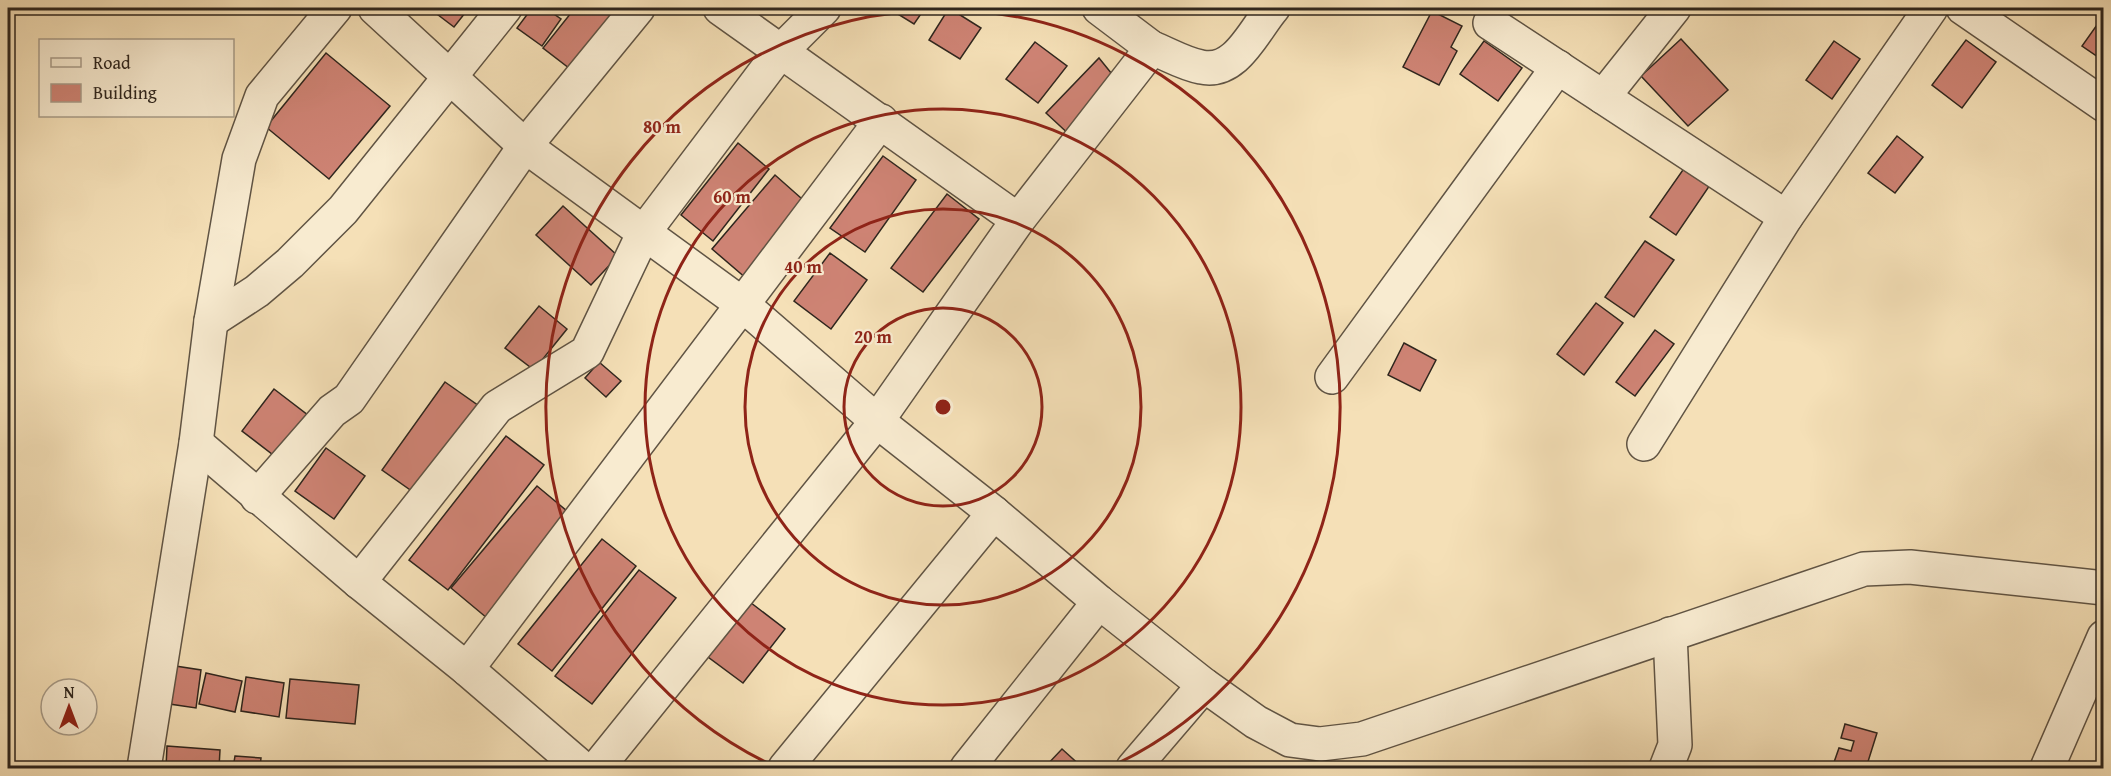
<svg xmlns="http://www.w3.org/2000/svg" width="2111" height="776" font-family="'Gentium Book Plus',serif">
<style>
.building{fill:#ce8374;stroke:#2f261e;stroke-width:1.5}
.lines{fill:none;stroke-linecap:round;stroke-linejoin:round}
.minor-casing{stroke:#605444;stroke-width:36}
.minor{stroke:#f8ebd0;stroke-width:33}
.ring{fill:none;stroke:#8f2418;stroke-width:3}
.centre{fill:#8f2418;stroke:#f8ebd0;stroke-width:3}
.ring-label{font-size:18px;text-anchor:middle;font-weight:bold;fill:#8f2418;stroke:#f8ebd0;stroke-width:4.5;stroke-linejoin:round;paint-order:stroke}
</style>
<rect width="100%" height="100%" fill="#f5e0b7"/>
<filter id="stains"><feTurbulence type="fractalNoise" baseFrequency=".00333" numOctaves="4"/><feColorMatrix values="0 0 0 0 .2 0 0 0 0 .09 0 0 0 0 .02 0 0 0 .5 -.17"/></filter>
<radialGradient id="worn" r=".72"><stop offset=".6" stop-color="#630" stop-opacity="0"/><stop offset="1" stop-color="#630" stop-opacity=".3"/></radialGradient>
<!-- building -->
<g class="building">
<polygon points="429,8 469,8 454,27"/>
<polygon points="532,8 545,8 561,19 542,46 517,28"/>
<polygon points="575,8 626,8 578,75 543,48"/>
<polygon points="888,8 925,8 914,24"/>
<polygon points="949,8 981,28 960,59 929,40"/>
<polygon points="1432,11 1462,26 1451,47 1457,51 1439,85 1403,67"/>
<polygon points="2104,15 2104,61 2082,46"/>
<polygon points="1681,39 1728,90 1688,126 1641,76"/>
<polygon points="1966,40 1996,62 1962,108 1932,85"/>
<polygon points="1484,41 1522,68 1498,101 1460,74"/>
<polygon points="1834,41 1860,59 1832,99 1806,80"/>
<polygon points="1035,42 1067,66 1038,103 1006,79"/>
<polygon points="326,53 390,106 329,179 266,127"/>
<polygon points="1099,58 1120,84 1073,138 1046,113"/>
<polygon points="1897,136 1923,157 1895,193 1868,173"/>
<polygon points="738,143 769,169 713,241 681,215"/>
<polygon points="883,156 916,180 865,252 830,228"/>
<polygon points="1685,167 1710,185 1676,235 1650,217"/>
<polygon points="775,175 810,206 747,279 712,249"/>
<polygon points="947,194 979,219 923,292 891,268"/>
<polygon points="563,206 618,256 591,285 536,235"/>
<polygon points="1645,241 1674,260 1634,317 1605,297"/>
<polygon points="830,253 867,280 831,329 794,301"/>
<polygon points="1596,303 1623,323 1584,375 1557,354"/>
<polygon points="539,306 567,329 534,370 505,348"/>
<polygon points="1655,330 1674,344 1635,396 1616,382"/>
<polygon points="1404,343 1436,360 1420,391 1388,375"/>
<polygon points="599,362 621,381 606,397 585,378"/>
<polygon points="445,382 479,406 416,494 382,470"/>
<polygon points="274,389 313,419 281,461 242,431"/>
<polygon points="506,436 544,465 448,590 409,560"/>
<polygon points="326,448 365,476 334,519 295,491"/>
<polygon points="537,486 573,516 487,618 451,588"/>
<polygon points="602,539 636,566 552,671 518,644"/>
<polygon points="639,570 676,598 592,704 555,676"/>
<polygon points="746,599 785,629 743,683 704,654"/>
<polygon points="169,665 201,670 196,708 163,703"/>
<polygon points="206,673 242,681 235,712 199,704"/>
<polygon points="246,677 284,683 279,717 241,711"/>
<polygon points="290,679 359,685 355,724 286,718"/>
<polygon points="1845,724 1877,733 1866,768 1832,768 1839,748 1851,751 1854,741 1841,738"/>
<polygon points="167,746 220,750 219,768 166,768"/>
<polygon points="1062,749 1083,768 1044,768"/>
<polygon points="235,756 261,758 260,767 270,768 233,768"/>
</g>
<g class="lines">
<!-- minor casing -->
<g class="minor-casing">
<g id="minor">
<polyline points="375,8 525,146 742,304 877,421 994,513 1099,602 1204,685 1256,722 1290,740 1320,744 1362,739 1864,569 1910,567 2104,588"/>
<polyline points="720,8 1018,220"/>
<polyline points="1099,8 1152,48"/>
<polyline points="1963,8 2104,105"/>
<polyline points="1490,23 1786,217"/>
<polyline points="1603,97 1674,8"/>
<polyline points="211,321 257,291 290,263 343,210 505,8"/>
<polyline points="1332,377 1558,67"/>
<polyline points="196,443 359,582 467,669 582,768"/>
<polyline points="1644,444 1786,217 1931,8"/>
<polyline points="257,497 332,411 349,399 525,146 638,8"/>
<polyline points="359,582 497,407 587,352 644,232 780,52 824,8"/>
<polyline points="467,669 881,121"/>
<polyline points="144,768 196,443 211,321 239,159 262,96 335,8"/>
<path d="M597 768 877 421 1018 220 1152 48C1168 54 1184 64 1201 67 1236 75 1254 30 1273 8"/>
<polyline points="785,768 994,513"/>
<polyline points="967,768 1099,602"/>
<polyline points="1133,768 1204,685"/>
<polyline points="1666,768 1675,745 1670,634"/>
<polyline points="2047,768 2104,637"/>
</g>
</g>
<!-- minor -->
<use href="#minor" class="minor"/>
</g>
<!-- distance rings -->
<g class="ring">
<circle cx="943" cy="407" r="99"/>
<circle cx="943" cy="407" r="198"/>
<circle cx="943" cy="407" r="298"/>
<path d="M778 768A397 397 0 1 1 1108 768"/>
</g>
<circle cx="943" cy="407" r="9" class="centre"/>
<g class="ring-label">
<text x="662" y="133">80 m</text>
<text x="732" y="203">60 m</text>
<text x="803" y="273">40 m</text>
<text x="873" y="343">20 m</text>
</g>
<!-- margin -->
<rect width="2111" height="776" fill="none" stroke="#f5e0b7" stroke-width="30"/>
<rect x="9" y="9" width="2093" height="758" fill="none" stroke="#2f261e" stroke-width="3"/>
<rect x="15" y="15" width="2081" height="746" fill="none" stroke="#2f261e" stroke-width="1.5"/>
<!-- legend -->
<rect x="39" y="39" width="195" height="78" fill="#f8ebd0" stroke="#a89c89" stroke-width="1.5"/>
<rect x="51" y="58" width="30" height="9" fill="#f8ebd0" stroke="#a89c89" stroke-width="1.5"/>
<text x="93" y="69" font-size="18" fill="#2f261e">Road</text>
<rect x="51" y="84" width="30" height="18" fill="#ce8374" stroke="#a89c89" stroke-width="1.5"/>
<text x="93" y="99" font-size="18" fill="#2f261e">Building</text>
<!-- north arrow -->
<g transform="translate(69 707)"><circle r="28" fill="#f8ebd0" stroke="#a89c89" stroke-width="1.5"/>
<path d="M0-4.5L10 22L0 15L-10 22Z" fill="#8f2418"/>
<text y="-9" font-size="16" font-weight="bold" text-anchor="middle" fill="#2f261e">N</text>
</g>
<rect width="100%" height="100%" filter="url(#stains)"/>
<rect width="100%" height="100%" fill="url(#worn)"/>
</svg>
